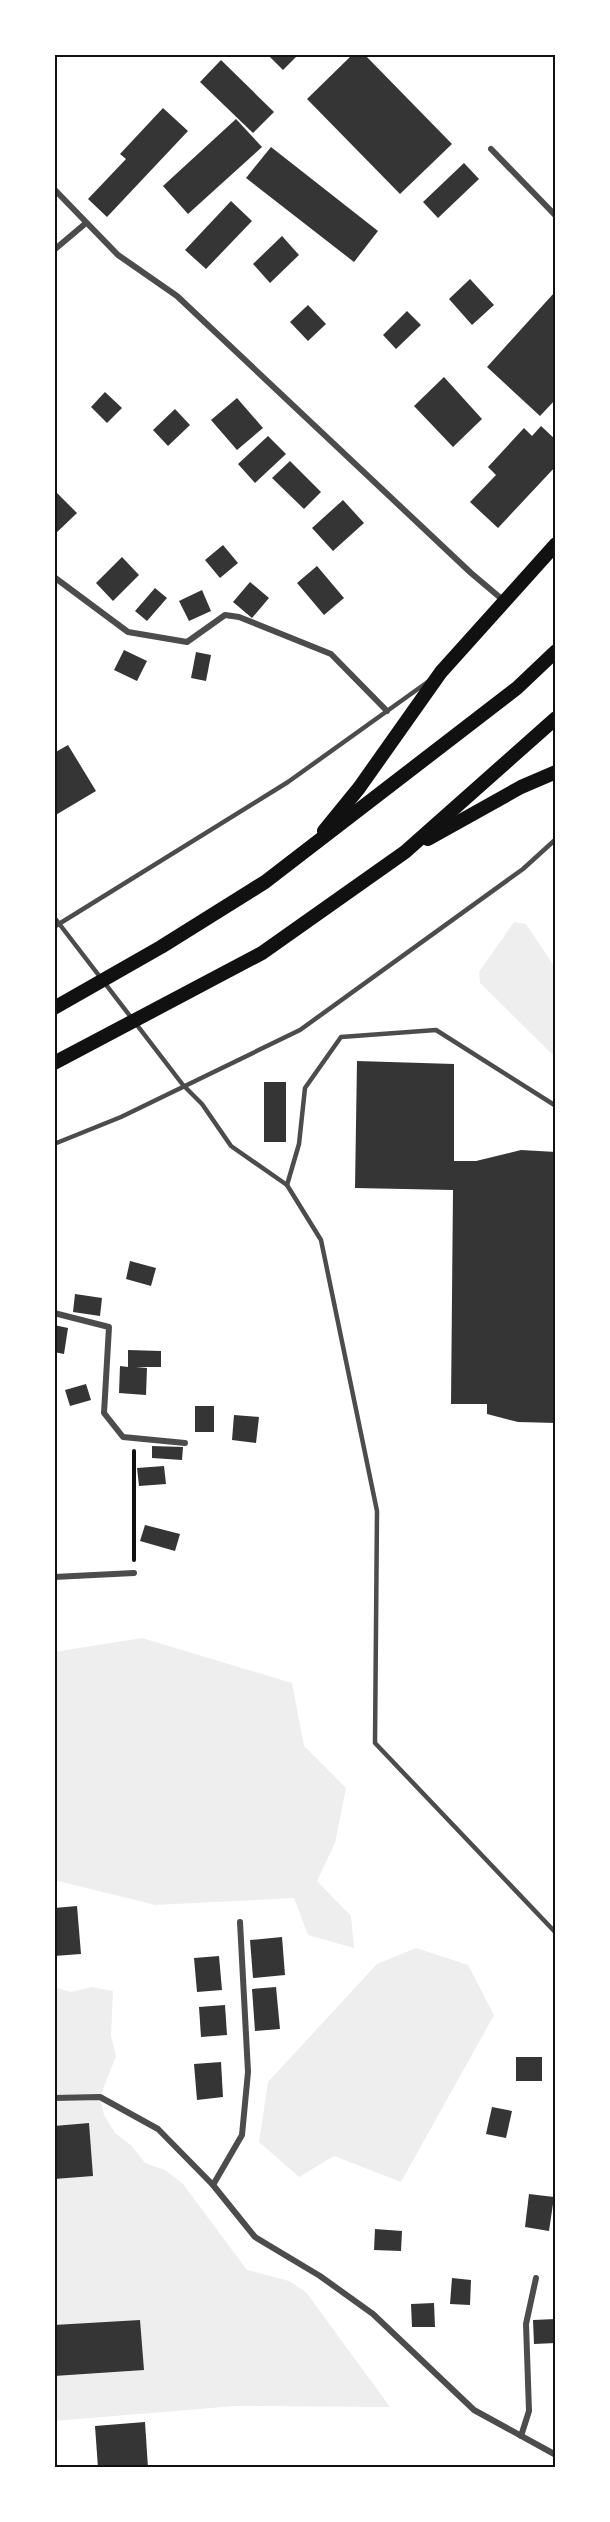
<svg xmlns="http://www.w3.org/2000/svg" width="610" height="2522" font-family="'Source Sans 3',sans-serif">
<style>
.green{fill:#eee}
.building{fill:#353535}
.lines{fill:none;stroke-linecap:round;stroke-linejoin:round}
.path{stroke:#111;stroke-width:4}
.service{stroke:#4c4c4c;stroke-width:4.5}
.minor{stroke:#4c4c4c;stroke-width:6}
.trunk{stroke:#111;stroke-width:14}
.neatline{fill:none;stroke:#111;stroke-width:2}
</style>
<rect width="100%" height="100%" fill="#fff"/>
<!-- green -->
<g class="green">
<polygon points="514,922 526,924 556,969 556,1058 480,983 479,972"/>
<polygon points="142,1638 292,1683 304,1746 346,1788 335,1843 317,1881 351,1916 354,1948 308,1935 294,1898 155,1905 54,1880 54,1652"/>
<polygon points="416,1948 468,1965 494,2015 401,2182 334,2156 299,2177 259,2142 268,2082 377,1964"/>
<polygon points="54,1987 71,1992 92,1987 113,1991 111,2036 116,2056 100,2097 104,2115 115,2133 132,2146 145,2163 165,2170 183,2184 247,2270 289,2281 306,2292 390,2407 235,2406 54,2421"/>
</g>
<!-- building -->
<g class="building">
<polygon points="267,54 299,54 283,70"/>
<polygon points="353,54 364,54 452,144 400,194 307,99"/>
<polygon points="221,60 274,112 253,133 200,82"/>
<polygon points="163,108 188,131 107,217 88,199 126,159 120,154"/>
<polygon points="236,119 262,147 188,214 163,186"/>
<polygon points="271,147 378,231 354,262 246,178"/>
<polygon points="464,163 479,179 438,218 423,202"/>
<polygon points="231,201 252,221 206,269 185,250"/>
<polygon points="282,236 299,255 270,283 253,264"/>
<polygon points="470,279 494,305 472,325 449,299"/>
<polygon points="554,293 556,296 556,399 540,416 487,367"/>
<polygon points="308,305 326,324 308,341 290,322"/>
<polygon points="407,311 421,325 396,349 383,335"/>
<polygon points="444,377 482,419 453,447 414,406"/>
<polygon points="105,392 122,408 107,423 91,407"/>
<polygon points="237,398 263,428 237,450 211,420"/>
<polygon points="175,409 190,425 168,446 153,430"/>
<polygon points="541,426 556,440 556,466 498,528 470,502 496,475 488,467 524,428 532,436"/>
<polygon points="268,436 286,454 255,483 238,464"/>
<polygon points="290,461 321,492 304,509 272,478"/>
<polygon points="57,493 77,513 54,535 54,496"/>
<polygon points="343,500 364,523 333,551 312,528"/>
<polygon points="223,545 238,563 220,578 205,560"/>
<polygon points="122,557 139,575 113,601 96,583"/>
<polygon points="317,566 344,598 324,615 297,583"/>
<polygon points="250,582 269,598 252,618 233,602"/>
<polygon points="155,588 167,598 147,621 135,611"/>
<polygon points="202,590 211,611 189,621 179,601"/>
<polygon points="124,650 147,661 137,681 114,670"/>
<polygon points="196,652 211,655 206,681 191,678"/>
<polygon points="68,745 96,791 54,816 54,753"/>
<polygon points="357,1061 454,1064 454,1161 476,1161 521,1150 556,1152 556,1423 518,1422 487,1414 487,1404 451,1404 453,1190 355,1188"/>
<rect x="264" y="1082" width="22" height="60"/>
<polygon points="130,1261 156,1268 151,1286 126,1279"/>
<polygon points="75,1294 102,1298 100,1316 73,1312"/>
<polygon points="54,1325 68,1328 64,1354 54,1352"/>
<polygon points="128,1350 161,1351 161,1367 136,1367 147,1368 146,1395 119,1393 120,1366 128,1367"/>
<polygon points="86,1384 91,1400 70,1406 65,1390"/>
<rect x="195" y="1406" width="19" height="26"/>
<polygon points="234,1415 259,1417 256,1443 232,1440"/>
<polygon points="152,1446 183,1447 182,1460 152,1458"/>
<polygon points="164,1466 166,1484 139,1486 137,1468"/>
<polygon points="145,1525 180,1534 175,1551 140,1541"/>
<polygon points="77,1906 81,1954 54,1956 54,1908"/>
<polygon points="282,1937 285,1975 253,1978 250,1940"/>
<polygon points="219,1956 222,1990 197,1992 194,1958"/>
<polygon points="276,1987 280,2029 255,2031 252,1989"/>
<polygon points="225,2005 227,2035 201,2037 199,2007"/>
<rect x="516" y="2057" width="26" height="24"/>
<polygon points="221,2062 223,2097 197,2100 194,2064"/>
<polygon points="492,2107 512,2111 506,2138 486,2134"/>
<polygon points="89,2123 93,2176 54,2179 54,2126"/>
<polygon points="529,2194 554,2197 549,2231 525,2227"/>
<polygon points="375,2229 402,2231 401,2251 374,2250"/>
<polygon points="452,2278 471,2280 470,2305 450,2304"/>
<polygon points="434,2303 435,2327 412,2327 411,2304"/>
<polygon points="556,2319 556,2343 534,2344 533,2320"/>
<polygon points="140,2320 144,2370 54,2376 54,2325"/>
<polygon points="145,2422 148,2468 98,2468 95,2426"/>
</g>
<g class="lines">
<!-- path -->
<polyline class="path" points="134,1560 134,1451"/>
<!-- service -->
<g class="service">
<polyline points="54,917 183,1085 202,1104 231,1146 287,1185 321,1240 377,1511 375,1743 556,1933"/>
<polyline points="54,927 288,782 429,681"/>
<polyline points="54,1144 121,1117 300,1030 523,869 556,839"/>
<polyline points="287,1185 299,1144 305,1088 341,1037 436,1030 556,1106"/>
</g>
<!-- minor -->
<g class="minor">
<polyline points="491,149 556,216"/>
<polyline points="54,189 118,255 177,296 471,573 503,600"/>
<polyline points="54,250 86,223"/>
<polyline points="54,577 128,632 187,642 225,615 239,617 331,654 387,711"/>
<polyline points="54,1313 109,1327 104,1413 123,1437 185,1443"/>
<polyline points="54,1577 134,1573"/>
<polyline points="54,2098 100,2097 158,2129 213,2185 255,2237 320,2276 373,2314 474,2410 556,2455"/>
<polyline points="213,2185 242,2135 248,2072 240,1922"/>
<polyline points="521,2436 529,2411 526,2324 536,2278"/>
</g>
<!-- trunk -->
<g class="trunk">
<polyline points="324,831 359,788 441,672 556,544"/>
<polyline points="428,839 521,787 556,772"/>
<polyline points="54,1008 161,947 265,882 517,688 556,651"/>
<polyline points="54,1063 262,953 405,852 556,718"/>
</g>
</g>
<!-- border -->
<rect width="610" height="2522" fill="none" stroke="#ffffff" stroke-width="111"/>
<rect x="56" y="56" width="498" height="2410" class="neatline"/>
</svg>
